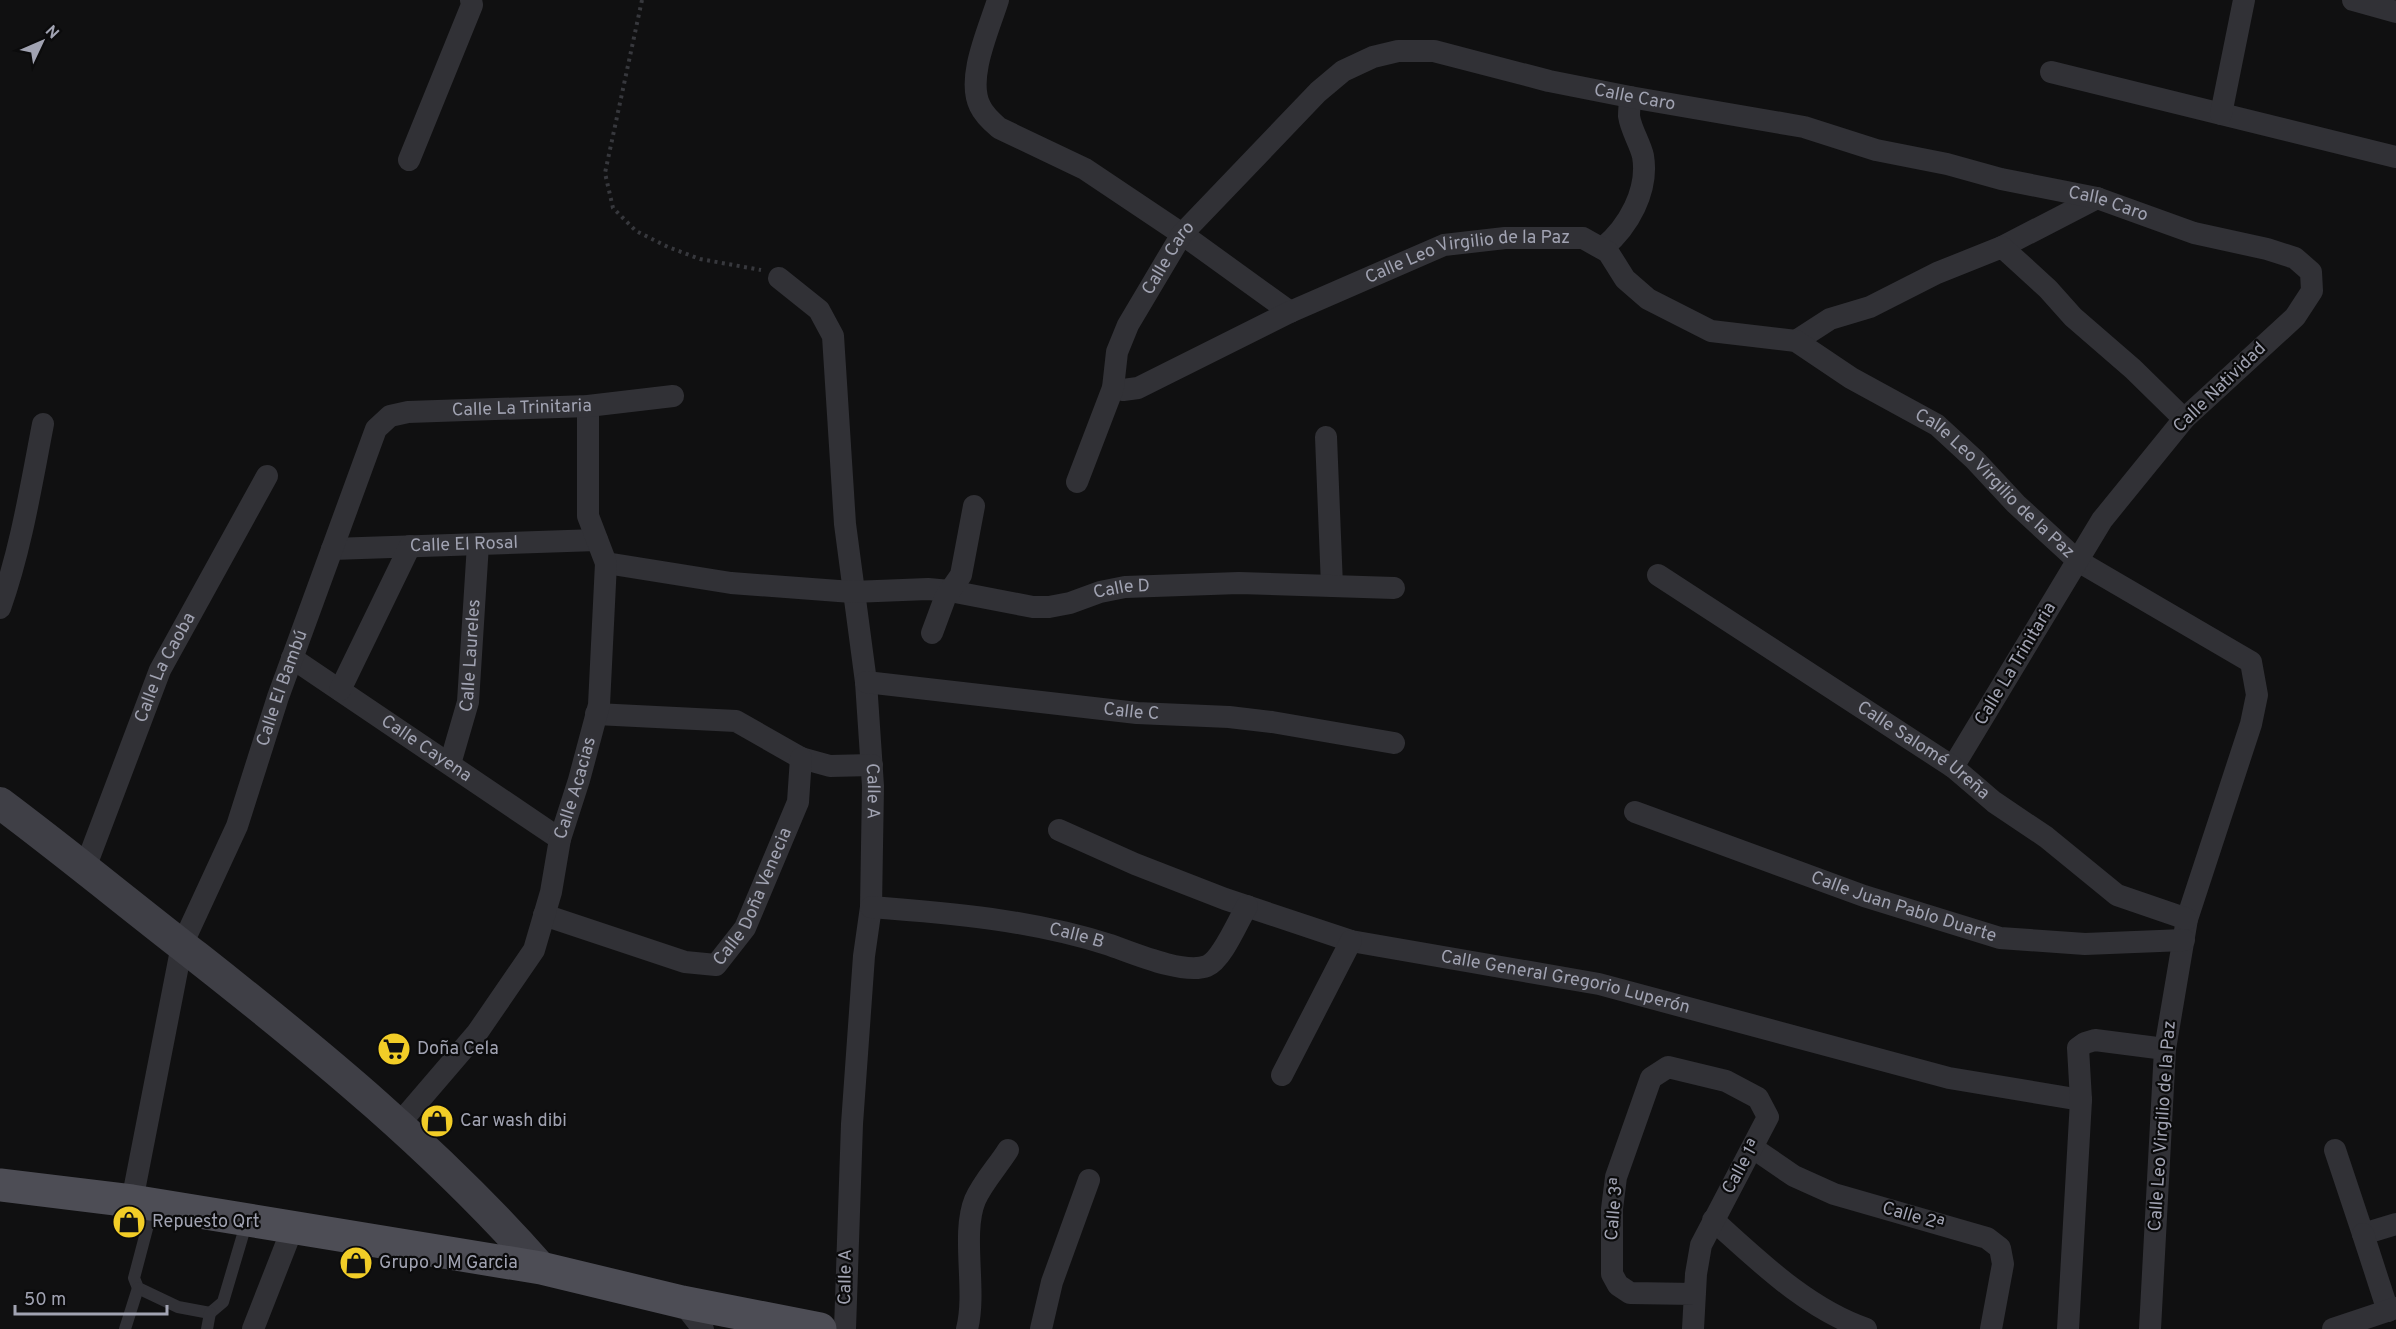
<svg xmlns="http://www.w3.org/2000/svg" width="2396" height="1329" font-family="Overpass,sans-serif">
<style>
.lines{fill:none;stroke-linecap:round;stroke-linejoin:round}
.path{stroke:#37383d;stroke-width:4;stroke-dasharray:3 4.5;stroke-linecap:butt}
.lane{stroke:#313136;stroke-width:12}
.street{stroke:#313136;stroke-width:22}
.secondary{stroke:#3f3f46;stroke-width:32}
.primary{stroke:#4d4d55;stroke-width:33}
.labels{text-anchor:middle;dominant-baseline:central;stroke-width:4.5;stroke-linejoin:round;paint-order:stroke}
.street-label{font-size:18px;fill:#a1a3b2;stroke:#0b0b0c}
.poi-label{font-size:18px;fill:#a1a3b2;stroke:#0b0b0c;text-anchor:start}
</style>
<rect width="100%" height="100%" fill="#101011"/>
<g class="lines">
<!-- path -->
<polyline class="path" points="642,0 605,173 613,208 636,231 668,247 700,259 761,270"/>
<!-- lane -->
<g class="lane">
<polyline points="153,1206 134,1278 138,1288 178,1307 210,1313 223,1302 247,1221"/>
<polyline points="125,1329 138,1288"/>
<polyline points="207,1329 210,1313"/>
</g>
<!-- street -->
<g class="street">
<path d="M998 0C989 29 966 78 980 106 984 115 992 122 999 128L1085 169 1182 234 1290 312"/>
<polyline points="2353,0 2396,12"/>
<polyline points="2051,72 2396,157"/>
<polyline points="2221,114 2244,0"/>
<polyline points="409,160 472,5 471,0"/>
<polyline points="2002,247 2097,198"/>
<path d="M1603 248C1628 227 1649 191 1643 156 1640 143 1631 130 1629 116 1629 110 1630 103 1630 97"/>
<path id="s1" d="M779 278 819 310 833 336 845 524 866 682 873 786 871 907 864 956 852 1124 845 1329"/>
<polyline points="1796,341 1830,319 1870,307 1937,273 2002,247 2048,289 2073,317 2133,369 2184,419"/>
<path id="s2" d="M1113 388 1123 390 1138 388 1290 312 1444 245 1505 238H1583L1608 252 1625 279 1648 299 1711 331 1796 341 1851 378 1937 425 1975 460 2016 504 2078 561 2251 662 2257 695 2251 724 2187 919 2165 1049 2150 1329"/>
<polyline points="1326,437 1332,586"/>
<path id="s3" d="M1077 482 1113 388 1117 352 1128 325 1182 234 1318 92 1343 71 1373 57 1398 51H1434L1549 81 1630 97 1804 127 1876 150 1947 164 2001 179 2097 198 2194 233 2267 249 2295 258 2311 272 2312 291 2295 317 2184 419 2102 520 1953 767"/>
<path id="s4" d="M332 549 597 540"/>
<path id="s5" d="M606 563 731 583 852 592 928 589 950 591 1033 607H1049L1070 603 1100 592 1125 587 1239 583 1394 588"/>
<path id="s6" d="M1658 575 1953 767 1994 802 2046 837 2117 895 2187 919"/>
<path d="M0 608C21 549 31 486 43 424"/>
<polyline points="932,633 945,598 961,575 974,506"/>
<path id="s7" d="M292 658 560 839"/>
<path id="s8" d="M866 682 1137 713 1229 717 1272 722 1394 743"/>
<polyline points="340,690 410,546"/>
<polyline points="596,714 736,721 801,758 830,766 872,765"/>
<path id="s9" d="M450 764 468 702 478 544"/>
<path id="s10" d="M1635 812 1864 896 2000 938 2085 944 2184 940"/>
<path id="s11" d="M1059 830 1135 864 1225 899 1351 941 1599 984 1949 1078 2081 1100"/>
<path id="s12" d="M85 868 160 670 267 476"/>
<path id="s13" d="M871 907C951 913 1032 920 1110 945 1133 953 1184 975 1207 966 1222 960 1238 921 1247 906"/>
<path id="s14" d="M544 915 685 962 716 965 745 928 798 802 801 758"/>
<polyline points="1282,1075 1351,941"/>
<path id="s15" d="M399 1124 477 1033 534 950 551 892 560 839 579 780 599 705 606 563 588 516V406"/>
<polyline points="1753,1148 1794,1176 1834,1194 1987,1238 2000,1248 2003,1264 1991,1329"/>
<polyline points="2335,1150 2363,1234 2396,1224"/>
<path id="s16" d="M132 1201 182 945 237 826 278 697 376 429 390 416 408 412 588 406 673 396"/>
<path d="M1713 1220C1760 1262 1806 1308 1866 1329"/>
<polyline points="2363,1234 2388,1311"/>
<polyline points="682,1302 703,1329"/>
<polyline points="253,1329 293,1227"/>
<path d="M967 1329C977 1291 961 1234 975 1200 983 1182 998 1166 1008 1150"/>
<polyline points="1041,1329 1052,1282 1089,1180"/>
<polyline points="1693,1329 1696,1274 1701,1245 1768,1117 1758,1098 1726,1081 1668,1067 1651,1078 1616,1177 1612,1209 1612,1274 1618,1285 1630,1293 1695,1294"/>
<polyline points="2068,1329 2081,1100 2078,1048 2085,1043 2095,1040 2165,1049"/>
<polyline points="2333,1329 2396,1308"/>
</g>
<!-- secondary -->
<path class="secondary" d="M0 803C67 853 131 906 197 957 319 1053 438 1151 541 1268"/>
<!-- primary -->
<polyline class="primary" points="0,1185 132,1201 541,1268 682,1302 820,1329"/>
</g>
<!-- icons -->
<defs>
<g id="supermarket-disc" transform="scale(1.725)"><circle r="9.5" fill="#f2cd27" stroke="#0b0b0c"/><path d="M-6-5.5h2.5l.6 2H6L4.5 2H-2.5L-4.4-4H-6ZM-1.5 3.2a1.3 1.3 0 1 0 .1 0ZM3 3.2a1.3 1.3 0 1 0 .1 0Z" fill="#111"/></g>
<g id="shop-disc" transform="scale(1.725)"><circle r="9.5" fill="#f2cd27" stroke="#0b0b0c"/><path d="M-5-2.5h2.3a2.7 3.5 0 0 1 5.4 0H5L5.5 6h-11ZM-1.5-2.5h3a1.5 2.3 0 0 0-3 0Z" fill="#111"/></g>
</defs>
<g fill-rule="evenodd">
<use href="#supermarket-disc" x="394" y="1049"/>
<use href="#shop-disc" x="437" y="1121"/>
<use href="#shop-disc" x="129" y="1222"/>
<use href="#shop-disc" x="356" y="1263"/>
</g>
<g class="labels">
<!-- street labels -->
<g class="street-label">
<text stroke="none"><textPath href="#s3" startOffset="802">Calle Caro</textPath></text>
<text stroke="none"><textPath href="#s3" startOffset="1288">Calle Caro</textPath></text>
<text stroke="none"><textPath href="#s3" startOffset="244">Calle Caro</textPath></text>
<text stroke="none"><textPath href="#s2" startOffset="384">Calle Leo Virgilio de la Paz</textPath></text>
<text transform="translate(2220 388) rotate(-44)">Calle Natividad</text>
<text stroke="none"><textPath href="#s16" startOffset="964">Calle La Trinitaria</textPath></text>
<text stroke="none"><textPath href="#s2" startOffset="996">Calle Leo Virgilio de la Paz</textPath></text>
<text stroke="none"><textPath href="#s4" startOffset="132">Calle El Rosal</textPath></text>
<text stroke="none"><textPath href="#s5" startOffset="522">Calle D</textPath></text>
<text stroke="none"><textPath href="#s9" startOffset="111">Calle Laureles</textPath></text>
<text transform="translate(2016 664) rotate(-59)">Calle La Trinitaria</text>
<text stroke="none"><textPath href="#s12" startOffset="216">Calle La Caoba</textPath></text>
<text stroke="none"><textPath href="#s16" startOffset="537">Calle El Bambú</textPath></text>
<text stroke="none"><textPath href="#s8" startOffset="267">Calle C</textPath></text>
<text stroke="none"><textPath href="#s7" startOffset="162">Calle Cayena</textPath></text>
<text stroke="none"><textPath href="#s6" startOffset="318">Calle Salomé Ureña</textPath></text>
<text stroke="none"><textPath href="#s15" startOffset="388">Calle Acacias</textPath></text>
<text stroke="none"><textPath href="#s1" startOffset="538">Calle A</textPath></text>
<text stroke="none"><textPath href="#s14" startOffset="258">Calle Doña Venecia</textPath></text>
<text stroke="none"><textPath href="#s10" startOffset="285">Calle Juan Pablo Duarte</textPath></text>
<text stroke="none"><textPath href="#s13" startOffset="208">Calle B</textPath></text>
<text stroke="none"><textPath href="#s11" startOffset="531">Calle General Gregorio Luperón</textPath></text>
<text transform="translate(2163 1126) rotate(-86)">Calle Leo Virgilio de la Paz</text>
<text transform="translate(1742 1167) rotate(-61)">Calle 1ª</text>
<text transform="translate(1615 1209) rotate(-85)">Calle 3ª</text>
<text transform="translate(1913 1217) rotate(16)">Calle 2ª</text>
<text transform="translate(846 1277) rotate(-89)">Calle A</text>
</g>
<!-- poi labels -->
<g class="poi-label">
<text x="417" y="1049">Doña Cela</text>
<text x="460" y="1121">Car wash dibi</text>
<text x="152" y="1222">Repuesto Qrt</text>
<text x="379" y="1263">Grupo J M Garcia</text>
</g>
</g>
<!-- north arrow -->
<g transform="translate(42 42) rotate(46)" stroke="#0b0b0c" stroke-width="4.5" paint-order="stroke">
<path d="M0-4.5L10 22L0 15L-10 22Z" fill="#a1a3b2"/>
<text y="-9" font-size="16" font-weight="bold" text-anchor="middle" fill="#a1a3b2">N</text>
</g>
<!-- scale -->
<path d="M15 1305v9h152v-9" fill="none" stroke="#a1a3b2" stroke-width="3"/>
<text x="24" y="1305" font-size="18" fill="#a1a3b2" stroke="#0b0b0c" stroke-width="4.5" paint-order="stroke">50 m</text>
</svg>
